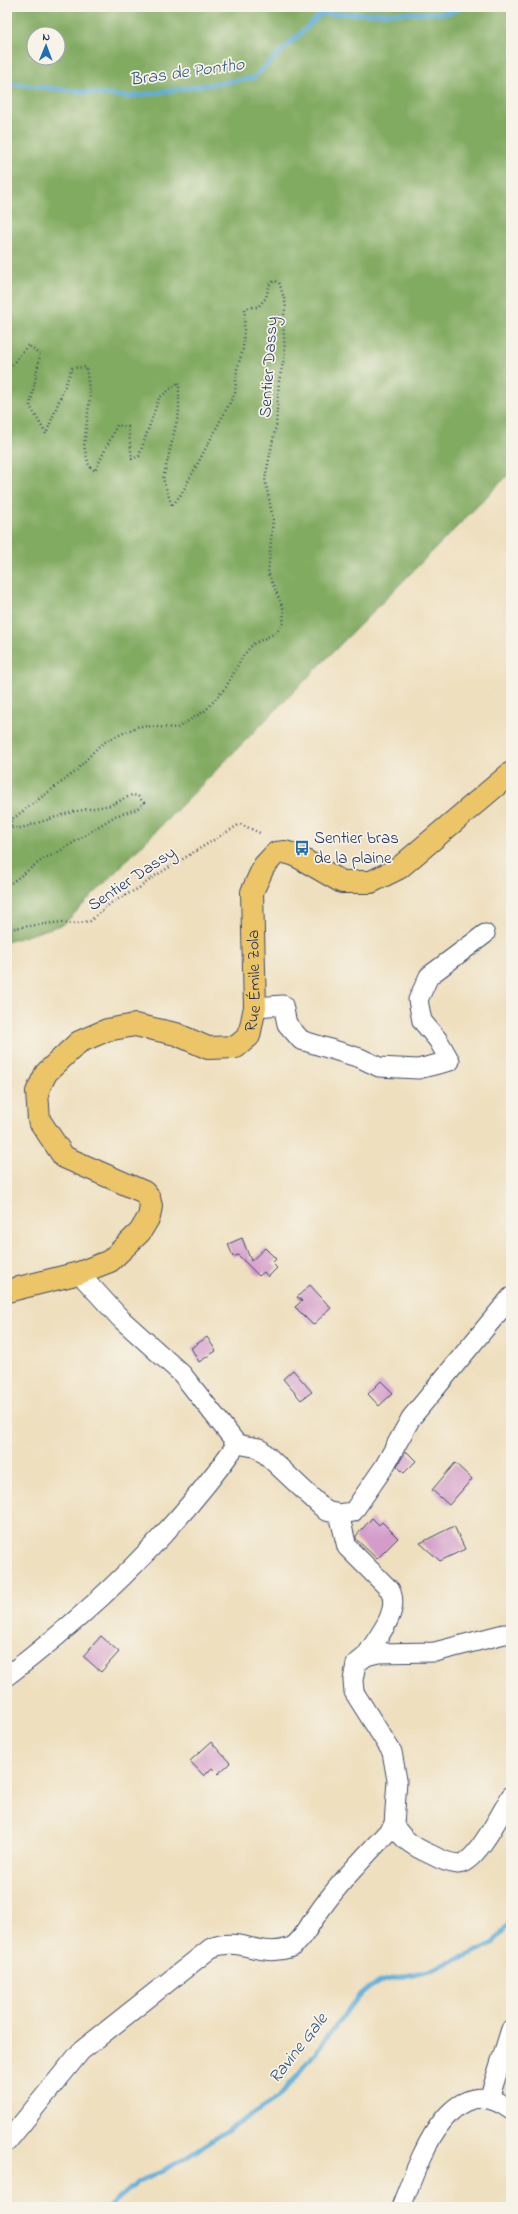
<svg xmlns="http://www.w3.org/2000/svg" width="518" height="2214" font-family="'Indie Flower',sans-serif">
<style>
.forest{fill:#82ab62;stroke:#4e6d60;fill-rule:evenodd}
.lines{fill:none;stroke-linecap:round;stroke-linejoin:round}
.stream{stroke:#61adda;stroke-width:4.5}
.building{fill:#d49cca}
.minor-casing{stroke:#3b496c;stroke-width:21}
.major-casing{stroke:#3b496c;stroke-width:24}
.path{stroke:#3b496c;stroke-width:2.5;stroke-dasharray:1 3;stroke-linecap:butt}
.minor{stroke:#fff;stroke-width:19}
.major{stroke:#edc569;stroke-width:22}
.labels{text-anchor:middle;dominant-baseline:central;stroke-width:3.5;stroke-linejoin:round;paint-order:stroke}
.street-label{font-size:17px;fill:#1b2f5e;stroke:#f7f3e8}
.poi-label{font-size:17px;fill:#1b2f5e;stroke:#f7f3e8;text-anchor:start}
.water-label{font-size:18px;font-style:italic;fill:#305583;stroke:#f7f3e8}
</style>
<rect width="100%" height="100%" fill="#f7f3e8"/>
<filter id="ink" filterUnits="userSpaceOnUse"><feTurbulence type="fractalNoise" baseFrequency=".025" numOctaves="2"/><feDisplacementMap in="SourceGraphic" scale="8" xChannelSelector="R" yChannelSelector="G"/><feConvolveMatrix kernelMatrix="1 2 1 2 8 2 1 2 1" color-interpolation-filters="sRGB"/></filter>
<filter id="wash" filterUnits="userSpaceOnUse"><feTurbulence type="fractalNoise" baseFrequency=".012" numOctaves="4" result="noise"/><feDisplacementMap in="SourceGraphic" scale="16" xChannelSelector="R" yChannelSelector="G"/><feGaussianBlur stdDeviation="0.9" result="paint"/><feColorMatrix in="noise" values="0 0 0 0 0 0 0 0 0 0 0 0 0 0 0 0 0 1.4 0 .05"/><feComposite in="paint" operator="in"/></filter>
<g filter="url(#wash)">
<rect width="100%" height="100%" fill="#eedfbe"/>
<!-- forest -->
<path class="forest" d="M7 7H511V472L64 924 7 942ZM34 34H58V58H34Z"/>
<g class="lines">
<!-- stream -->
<g class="stream">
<polyline points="7,83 128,97 253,78 321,14 449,13 465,7"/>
<polyline points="109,2207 138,2182 179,2162 277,2098 298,2075 360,1994 379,1982 427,1971 471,1954 493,1943 511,1921"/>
</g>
</g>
<g id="blocks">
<!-- building -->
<g class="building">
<polygon points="242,1238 251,1261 265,1248 276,1259 272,1263 277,1268 268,1277 264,1272 259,1276 238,1255 233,1257 228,1244"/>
<polygon points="310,1285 331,1308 313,1325 295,1307 302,1301 297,1297"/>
<polygon points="207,1337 216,1351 199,1362 191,1348"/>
<polygon points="293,1370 312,1392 301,1400 283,1379"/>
<polygon points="381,1381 393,1393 379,1406 368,1394"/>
<polygon points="406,1451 416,1461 404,1473 397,1466"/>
<polygon points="455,1463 472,1479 449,1505 432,1490"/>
<polygon points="372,1518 379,1525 382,1522 398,1538 377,1559 356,1539 356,1536"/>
<polygon points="454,1526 465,1549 440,1561 420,1543"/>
<polygon points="101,1636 119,1652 101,1672 83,1656"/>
<polygon points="211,1742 230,1763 218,1774 212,1768 204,1776 190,1761"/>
</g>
</g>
</g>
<g filter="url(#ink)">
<use href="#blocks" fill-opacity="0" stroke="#3b496c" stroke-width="1"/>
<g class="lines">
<!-- minor casing -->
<g class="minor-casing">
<g id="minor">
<polyline points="255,1007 283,1005 287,1024 301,1040 360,1058 379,1067 418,1069 450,1061 438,1040 422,1021 418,1000 429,976 485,934"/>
<polyline points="79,1273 121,1319 182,1374 237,1444 259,1448 326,1511 339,1514 353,1512 384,1467 411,1418 511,1297"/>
<path d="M339 1514 347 1547 390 1590C401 1612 377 1637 366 1656"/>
<path d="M7 1676C94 1610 173 1533 237 1444"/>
<path d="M394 1825C403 1841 416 1848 432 1855 439 1859 449 1863 458 1864 476 1864 502 1811 511 1796"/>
<polyline points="489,2099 511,2029"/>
<path d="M7 2142 81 2051 211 1948C240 1936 259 1958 289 1948 301 1944 309 1925 316 1916 339 1882 367 1855 394 1825L397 1780 392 1752 354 1692 353 1680 356 1664 366 1656 378 1653 435 1652 504 1634H511"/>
<path d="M401 2207C418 2165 449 2064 511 2110"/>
</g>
</g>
<!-- major casing -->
<g class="major-casing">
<g id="major">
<path id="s1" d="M7 1291 79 1273 110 1261 140 1232 149 1217 151 1206 149 1198 144 1192 64 1157 39 1120 37 1092 46 1073 79 1042 107 1030 135 1025 176 1034 208 1048 236 1047 249 1036 255 1007 252 892 264 866 276 853 285 852 295 855 342 882H371L399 868 511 773"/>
</g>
</g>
<!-- path -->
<g class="path">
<polyline points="7,371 28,345 40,355 30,406 46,434 72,368 86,367 90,396 84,446 89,466 95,471 117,425 128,427 132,459 139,456 159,398 179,382 179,412 163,479 172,506 182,493 235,393 237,369 243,349 245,310 249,307 258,307 266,298 269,285 274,281 279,282 286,305 283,320 285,354 279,381 276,425 265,479 273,519 268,573 284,610 283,623 276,633 253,644 243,656 226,687 206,710 177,728 139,726 108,740 98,747 75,772 11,820 11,828 21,828 72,812 111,805 132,795 138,796 144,803 137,809 115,816 57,853 43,859 7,886"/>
<polyline points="7,931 14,928 62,922 72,924 90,921 111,903 139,888 155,876 240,824 260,833"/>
</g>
<!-- minor -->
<use href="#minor" class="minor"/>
<!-- major -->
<use href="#major" class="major"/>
</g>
</g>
<!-- icons -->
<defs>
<g id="bus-bare" transform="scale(1.2)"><path d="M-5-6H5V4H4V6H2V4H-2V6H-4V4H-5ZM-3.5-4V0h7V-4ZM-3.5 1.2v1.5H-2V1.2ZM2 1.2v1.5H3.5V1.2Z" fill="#1f6fb2" stroke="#f7f3e8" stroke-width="2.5" paint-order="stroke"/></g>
</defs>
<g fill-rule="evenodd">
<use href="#bus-bare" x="302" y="848"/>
</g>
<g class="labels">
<!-- street labels -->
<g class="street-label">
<text transform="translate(269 367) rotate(-86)">Sentier Dassy</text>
<text transform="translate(132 879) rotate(-34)">Sentier Dassy</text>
<text stroke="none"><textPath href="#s1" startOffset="657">Rue Émile Zola</textPath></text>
</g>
<!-- poi labels -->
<g class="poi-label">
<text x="314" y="838">Sentier bras<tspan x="314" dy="20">de la plaine</tspan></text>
</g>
<!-- water labels -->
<g class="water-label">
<text transform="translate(187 73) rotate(-8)">Bras de Pontho</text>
<text transform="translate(299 2049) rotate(-52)">Ravine Gale</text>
</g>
</g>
<!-- margin -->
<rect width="518" height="2214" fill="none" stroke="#f7f3e8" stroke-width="24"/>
<!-- north arrow -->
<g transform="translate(46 46) rotate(1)"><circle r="19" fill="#f7f3e8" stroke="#9fa5b1"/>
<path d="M0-3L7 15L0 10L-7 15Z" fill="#1f6fb2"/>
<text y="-6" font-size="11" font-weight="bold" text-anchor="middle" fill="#1b2f5e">N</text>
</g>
</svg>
